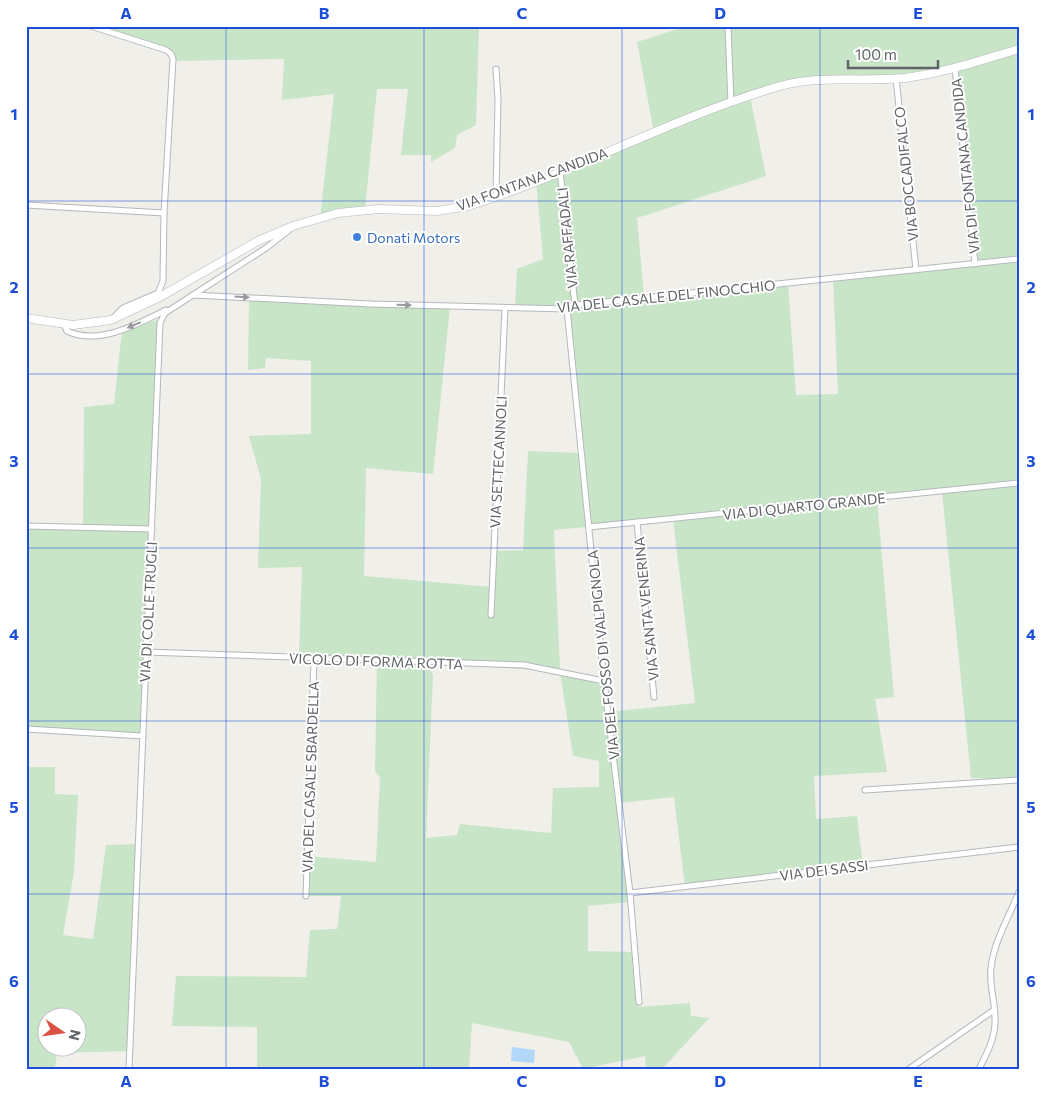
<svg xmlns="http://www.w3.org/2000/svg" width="1045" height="1095" font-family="Commissioner,sans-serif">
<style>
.green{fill:#c8e5c8;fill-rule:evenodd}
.water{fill:#b1d8f8}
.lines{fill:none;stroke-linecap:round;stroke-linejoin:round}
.street-casing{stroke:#b5b8bb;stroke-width:7}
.secondary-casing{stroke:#b5b7bb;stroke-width:9}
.street{stroke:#fff;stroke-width:5}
.secondary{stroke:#fff;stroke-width:8}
.oneway{fill:#989a9c}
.grid{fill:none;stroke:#1d4ed8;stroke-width:1;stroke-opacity:0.55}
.shop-dot{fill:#3f7fe0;stroke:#fff;stroke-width:2}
.labels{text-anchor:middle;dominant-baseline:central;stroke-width:4;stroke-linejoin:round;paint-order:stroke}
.street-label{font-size:14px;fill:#606367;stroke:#fff}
.shop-label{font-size:14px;fill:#366cbe;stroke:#fff;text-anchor:start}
.neatline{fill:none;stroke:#1d4ed8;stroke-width:2}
.grid-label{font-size:16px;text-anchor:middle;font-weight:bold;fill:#1d4ed8}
</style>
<rect width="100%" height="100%" fill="#f0efe9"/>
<!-- green -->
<g class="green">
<polygon points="91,26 479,26 476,125 457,135 455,148 431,162 431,155 401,155 408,89 377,89 365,210 320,218 334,94 282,100 284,59 173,61 171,54"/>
<path d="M687 26H1019V779L971 778 942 492 877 499 894 697 875 699 887 772 814 776 816 819 857 816 863 866 685 887 674 797 619 803 630 902 588 906V951L635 952 639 1007 690 1003 691 1016 709 1018 662 1069H646L645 1056 583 1069 569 1042 472 1023 469 1069H257V1027L172 1026 176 976 306 977 310 930 337 929 341 896H306L307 856 376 862 380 778 375 771 377 661 299 658 302 567 258 568 261 479 249 436 311 434V361L266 358 265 368 248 370 249 298 450 307 433 474 366 468 364 576 492 587 494 551 523 550 528 451 581 453 567 309 515 308 517 269 543 259 536 180 654 133 637 42ZM955 69 975 264 833 279 838 394 796 395 788 284 644 295 637 218 766 176 750 96 818 80 927 74ZM673 519 695 703 608 712 604 681 560 671 554 530ZM427 662 560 672 573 756 599 761V787L553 788 551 833 460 824 457 835 426 838 433 675Z"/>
<polygon points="161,319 143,736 26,729 26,526 83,527 84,407 114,404 122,330"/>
<path d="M26 767H55V794L78 795 74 872 63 935 93 939 106 845 138 844 130 1051 57 1053 55 1069H26ZM48 1018H78V1048H48Z"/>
</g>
<!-- water -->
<polygon class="water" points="512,1047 535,1050 534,1063 511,1061"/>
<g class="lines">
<!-- street casing -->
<g class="street-casing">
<g id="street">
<polyline points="91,26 166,50 171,54 173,59 164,213 163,281 158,293 123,308 114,317"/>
<polyline points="728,26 731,103"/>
<polyline points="955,68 975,264"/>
<polyline points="496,69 498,99 496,195"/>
<polyline points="896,78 916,270"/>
<polyline points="560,171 575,305"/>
<polyline points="26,205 164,213"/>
<polyline points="193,295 371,304 567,309 575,305 1019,259"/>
<polyline points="567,309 604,681 630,893 639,1002"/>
<path d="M64 324 67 331C99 346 137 324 166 310"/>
<polyline points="637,522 654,697"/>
<polyline points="26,526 152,529"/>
<polyline points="589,527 1019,483"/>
<polyline points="491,615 505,308"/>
<polyline points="146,652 524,665 604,681"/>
<polyline points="26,729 143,736"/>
<polyline points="865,790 1019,780"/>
<polyline points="630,893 1019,847"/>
<polyline points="306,896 314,659"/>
<polyline points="129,1069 160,323 165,313 266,248 289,230"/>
<polyline points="909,1069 994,1010"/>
<path d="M979 1069C987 1053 996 1037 995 1018 995 1001 989 985 991 968 994 941 1009 917 1019 892"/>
</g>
</g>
<!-- secondary casing -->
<g class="secondary-casing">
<path id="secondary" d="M26 318 73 325 111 320 158 298 258 241 293 226 338 213 379 209 437 211 468 206C574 173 673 117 780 86 821 75 863 82 905 78 944 73 981 60 1019 49"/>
</g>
<!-- street -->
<use href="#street" class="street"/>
<!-- secondary -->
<use href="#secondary" class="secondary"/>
</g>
<!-- one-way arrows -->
<defs><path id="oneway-solid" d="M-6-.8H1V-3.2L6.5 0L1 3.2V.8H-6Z" transform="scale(1.25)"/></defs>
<g class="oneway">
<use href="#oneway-solid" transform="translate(242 297) rotate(3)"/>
<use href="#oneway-solid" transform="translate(404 305) rotate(2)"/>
<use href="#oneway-solid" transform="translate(134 325) rotate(157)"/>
</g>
<!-- grid -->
<path class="grid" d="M226 26V1069M424 26V1069M622 26V1069M820 26V1069M26 201H1019M26 374H1019M26 548H1019M26 721H1019M26 894H1019"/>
<!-- markers -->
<circle class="shop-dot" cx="357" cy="237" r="5"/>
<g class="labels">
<!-- street labels -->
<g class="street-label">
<text transform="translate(965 166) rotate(-96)">VIA DI FONTANA CANDIDA</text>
<text transform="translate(906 174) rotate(-96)">VIA BOCCADIFALCO</text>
<text transform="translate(532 179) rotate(-20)">VIA FONTANA CANDIDA</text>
<text transform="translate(567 238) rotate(-96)">VIA RAFFADALI</text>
<text transform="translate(666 296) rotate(-6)">VIA DEL CASALE DEL FINOCCHIO</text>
<text transform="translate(498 462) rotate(-87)">VIA SETTECANNOLI</text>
<text transform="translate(804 506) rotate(-6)">VIA DI QUARTO GRANDE</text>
<text transform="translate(646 609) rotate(-96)">VIA SANTA VENERINA</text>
<text transform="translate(148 612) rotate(-87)">VIA DI COLLE TRUGLI</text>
<text transform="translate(603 655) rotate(-96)">VIA DEL FOSSO DI VALPIGNOLA</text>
<text transform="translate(376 661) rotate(2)">VICOLO DI FORMA ROTTA</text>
<text transform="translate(310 777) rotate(-88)">VIA DEL CASALE SBARDELLA</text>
<text transform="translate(824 870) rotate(-7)">VIA DEI SASSI</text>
</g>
<!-- shop labels -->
<g class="shop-label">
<text x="367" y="237">Donati Motors</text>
</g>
</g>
<!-- border -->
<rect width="1045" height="1095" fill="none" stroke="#ffffff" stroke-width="55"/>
<!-- north arrow -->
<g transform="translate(62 1032) rotate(103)"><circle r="24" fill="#ffffff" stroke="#bfc1c2"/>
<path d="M0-4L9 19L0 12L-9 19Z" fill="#db5144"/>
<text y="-8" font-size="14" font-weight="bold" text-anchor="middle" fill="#606367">N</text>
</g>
<!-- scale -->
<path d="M848 60v8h90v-8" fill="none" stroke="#606367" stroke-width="2.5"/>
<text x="855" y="60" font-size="15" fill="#606367" stroke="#ffffff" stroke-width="4" paint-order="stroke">100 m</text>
<rect x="28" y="28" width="990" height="1040" class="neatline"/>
<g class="grid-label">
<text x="126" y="19">A</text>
<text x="324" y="19">B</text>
<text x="522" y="19">C</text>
<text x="720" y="19">D</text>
<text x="918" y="19">E</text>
<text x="14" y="120">1</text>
<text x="1031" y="120">1</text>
<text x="14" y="293">2</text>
<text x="1031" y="293">2</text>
<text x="14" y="467">3</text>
<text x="1031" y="467">3</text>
<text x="14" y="640">4</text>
<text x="1031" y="640">4</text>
<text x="14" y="813">5</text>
<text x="1031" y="813">5</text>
<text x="14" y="987">6</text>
<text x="1031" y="987">6</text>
<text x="126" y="1087">A</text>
<text x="324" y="1087">B</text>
<text x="522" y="1087">C</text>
<text x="720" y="1087">D</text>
<text x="918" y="1087">E</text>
</g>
</svg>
